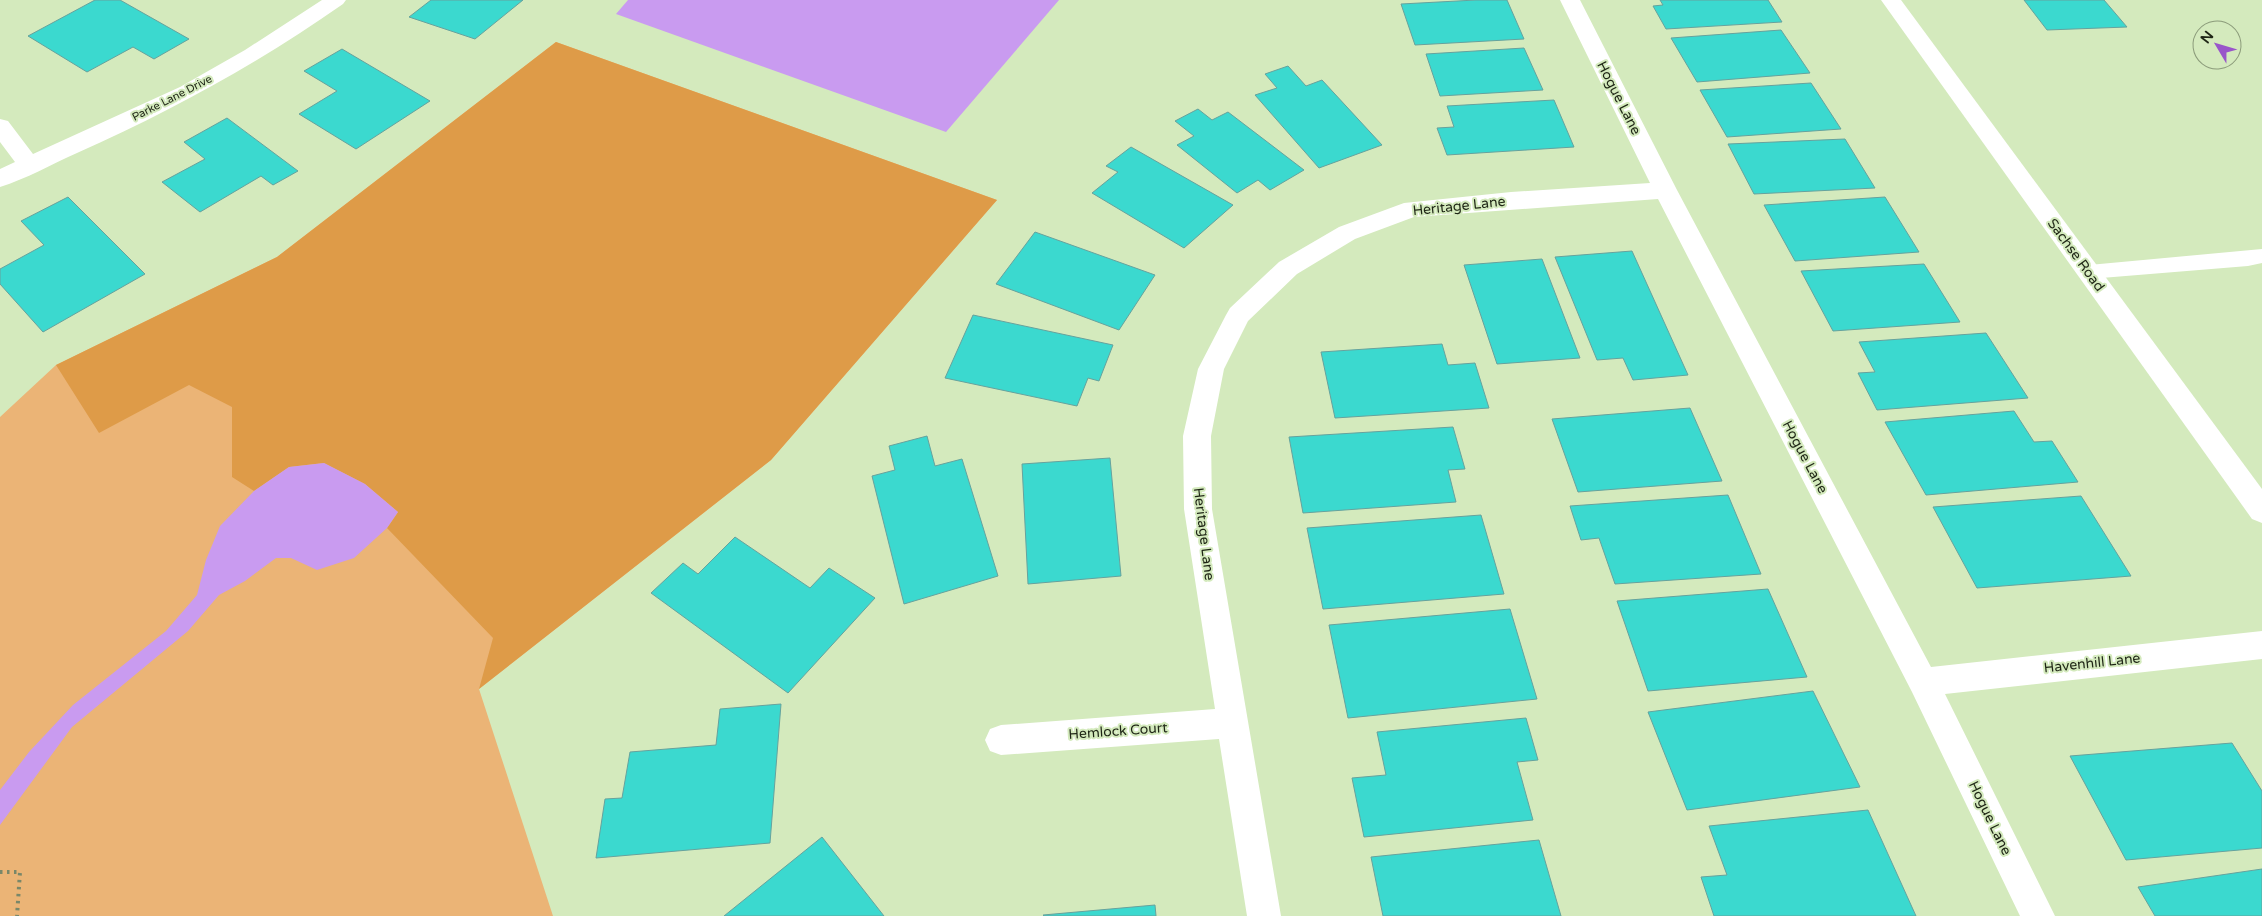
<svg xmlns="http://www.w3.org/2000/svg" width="2262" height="916" font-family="'Varela Round',sans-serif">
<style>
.green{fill:#ebb476}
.forest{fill:#de9b48}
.water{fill:#c99bf0}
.building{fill:#3bd9cf;stroke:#66a29d}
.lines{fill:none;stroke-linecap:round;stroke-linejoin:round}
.path{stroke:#798769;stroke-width:4;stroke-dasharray:2.5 4.5;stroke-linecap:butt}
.lane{fill:#fff;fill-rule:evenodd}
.street{fill:#fff;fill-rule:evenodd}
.secondary{fill:#fff;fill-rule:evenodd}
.labels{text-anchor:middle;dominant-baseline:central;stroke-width:4;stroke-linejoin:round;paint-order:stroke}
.far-street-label{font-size:11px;fill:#1e2515;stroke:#d4eabd}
.street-label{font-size:14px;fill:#1e2515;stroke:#d4eabd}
</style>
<rect width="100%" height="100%" fill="#d4eabd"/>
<!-- green -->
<polygon class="green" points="556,42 997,200 771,460 479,689 553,916 0,916 0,417 56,365 277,257"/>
<!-- forest -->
<polygon class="forest" points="556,42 997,200 771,460 479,689 493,638 387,528 398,512 365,484 324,463 289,467 254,491 232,477 232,407 189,385 99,433 56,365 277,257"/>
<!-- water -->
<g class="water">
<polygon points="628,0 1059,0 946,132 616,14"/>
<polygon points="324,463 365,484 398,512 387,528 354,558 317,570 291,558 276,558 245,581 219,595 188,631 72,727 0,825 0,790 29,752 73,705 166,631 197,595 206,560 220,526 254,491 289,467"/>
</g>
<!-- building -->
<g class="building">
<polygon points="95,0 120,0 189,39 154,59 133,47 87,72 28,36"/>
<polygon points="431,0 523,0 475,39 409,17"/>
<polygon points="1476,0 1507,0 1524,39 1415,45 1401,4"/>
<polygon points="1660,0 1768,0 1782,22 1666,29 1653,6 1663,5"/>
<polygon points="2024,0 2104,0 2127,27 2047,30"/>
<polygon points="1781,30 1810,73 1697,82 1671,38"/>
<polygon points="1524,48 1543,90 1440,96 1426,54"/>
<polygon points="342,49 430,101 356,149 299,114 337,91 304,71"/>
<polygon points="1288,66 1306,86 1322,80 1382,145 1319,168 1255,95 1277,88 1265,74"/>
<polygon points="1811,83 1841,129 1727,137 1700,90"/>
<polygon points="1554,100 1574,147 1447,155 1437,128 1454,127 1447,106"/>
<polygon points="1198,109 1212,120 1228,112 1304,170 1270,190 1258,180 1237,193 1177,145 1194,136 1175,121"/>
<polygon points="227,118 298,171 273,185 261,176 200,212 162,182 205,159 184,142"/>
<polygon points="1845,139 1875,188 1754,194 1728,144"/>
<polygon points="1131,147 1233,205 1184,248 1092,193 1118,172 1106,166"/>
<polygon points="68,197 145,274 43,332 0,284 0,269 44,245 21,221"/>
<polygon points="1885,197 1919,252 1795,261 1764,205"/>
<polygon points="1035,232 1155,275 1119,330 996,284"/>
<polygon points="1632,251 1688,375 1633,380 1623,358 1597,360 1555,257"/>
<polygon points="1542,259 1580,358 1497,364 1464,265"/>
<polygon points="1924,264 1960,322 1833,331 1801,271"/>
<polygon points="973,315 1113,345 1099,381 1088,378 1077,406 945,378"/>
<polygon points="1986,333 2028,398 1877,410 1858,373 1875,372 1859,342"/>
<polygon points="1442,344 1448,365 1475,363 1489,408 1335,418 1321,352"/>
<polygon points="1690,408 1722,481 1578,492 1552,419"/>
<polygon points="2014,411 2034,442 2052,441 2078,482 1926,495 1885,422"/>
<polygon points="1453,427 1465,469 1448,470 1456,502 1303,513 1289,437"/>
<polygon points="927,436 935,466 962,459 998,576 904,604 872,476 895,470 889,446"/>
<polygon points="1110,458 1121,576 1028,584 1022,464"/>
<polygon points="1728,495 1761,574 1615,584 1599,538 1581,540 1570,506"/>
<polygon points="2081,496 2131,576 1977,588 1933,507"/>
<polygon points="1481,515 1504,594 1323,609 1307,528"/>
<polygon points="735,537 810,588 829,568 875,598 788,693 651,593 683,563 698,574"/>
<polygon points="1768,589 1807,677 1648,691 1617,601"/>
<polygon points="1510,609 1537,699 1348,718 1329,625"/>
<polygon points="1813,691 1860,787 1687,810 1648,712"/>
<polygon points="781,704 770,843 596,858 605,799 622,798 630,752 716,745 720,709"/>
<polygon points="1526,718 1538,760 1517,762 1533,820 1364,837 1352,778 1386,775 1377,732"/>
<polygon points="2232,743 2262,791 2262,848 2126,860 2070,756"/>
<polygon points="1868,810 1916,916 1714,916 1701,877 1727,875 1709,826"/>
<polygon points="822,837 884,916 724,916"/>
<polygon points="1539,840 1561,916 1383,916 1371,857"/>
<polygon points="2262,869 2262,916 2155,916 2138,887"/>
<polygon points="1155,905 1156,916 1044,916 1043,915"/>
</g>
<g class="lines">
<!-- path -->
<polyline class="path" points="0,872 20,872 17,916"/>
<!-- lane -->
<polygon class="lane" points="2262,249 2262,263 2248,266 2089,279 2082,277 2079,272 2082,267 2089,265"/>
<!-- street -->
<g class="street">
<path d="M322 0H346L343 4C259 63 171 111 77 153 52 164 26 179 0 187V169L15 162 0 142V119L8 121 33 154 180 87 245 50Z"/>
<polygon points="1560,0 1580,0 1677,190 1931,667 2262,631 2262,659 1945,694 2055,916 2020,916 1912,692 1658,199 1414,217 1355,239 1297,274 1248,321 1224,369 1211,436 1212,509 1281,916 1247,916 1219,739 1001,755 990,751 985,740 990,729 1001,725 1215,709 1184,509 1183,436 1198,369 1226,315 1230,308 1279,262 1339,227 1404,203 1511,192 1650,183"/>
</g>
<!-- secondary -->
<polygon class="secondary" points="1881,0 1901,0 2262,489 2262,523 2252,519"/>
</g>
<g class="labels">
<!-- far-street labels -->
<g class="far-street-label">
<text transform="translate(172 98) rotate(-27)">Parke Lane Drive</text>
</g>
<!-- street labels -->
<g class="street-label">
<text transform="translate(1619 98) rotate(63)">Hogue Lane</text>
<text transform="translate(1459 206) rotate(-6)">Heritage Lane</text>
<text transform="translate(2076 255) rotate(54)">Sachse Road</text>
<text transform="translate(1805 457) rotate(62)">Hogue Lane</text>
<text transform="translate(1204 534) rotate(83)">Heritage Lane</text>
<text transform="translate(2092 663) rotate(-6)">Havenhill Lane</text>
<text transform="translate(1118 731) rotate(-4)">Hemlock Court</text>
<text transform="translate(1990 818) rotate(64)">Hogue Lane</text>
</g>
</g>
<!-- north arrow -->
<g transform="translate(2217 45) rotate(308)"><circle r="24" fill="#d4eabd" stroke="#8b9b7a"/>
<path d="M0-4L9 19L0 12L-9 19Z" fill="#9955ca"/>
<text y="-8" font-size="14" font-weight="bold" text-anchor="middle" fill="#1e2515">N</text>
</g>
</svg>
